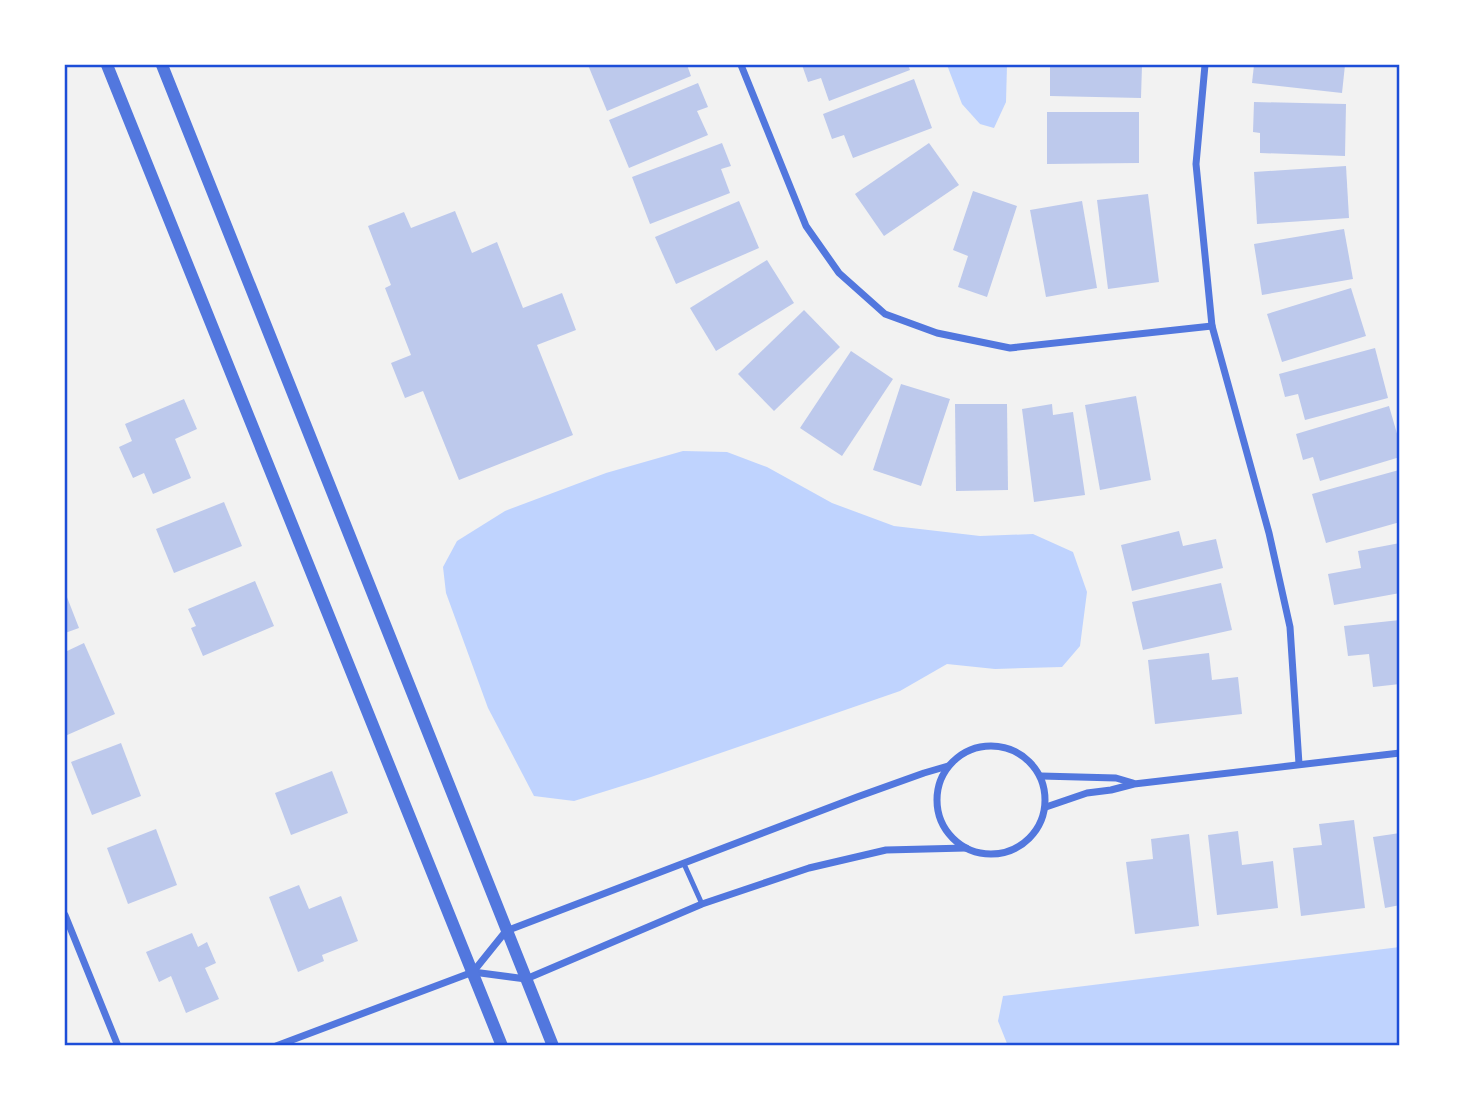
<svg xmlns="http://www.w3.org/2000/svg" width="1465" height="1111" font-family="Overpass,sans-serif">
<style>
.water{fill:#bfd3fe}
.building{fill:#bdc9ec}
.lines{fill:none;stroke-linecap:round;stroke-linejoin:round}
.service{stroke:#5277de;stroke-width:5}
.minor{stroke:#5277de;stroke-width:7}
.tertiary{stroke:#5277de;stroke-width:12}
.neatline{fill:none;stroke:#1d4ed8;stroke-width:2.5}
</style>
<rect width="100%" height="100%" fill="#f2f2f2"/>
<!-- water -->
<g class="water">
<polygon points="947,65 1007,65 1006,102 994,128 980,124 962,104"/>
<polygon points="683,451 727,452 767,467 832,503 894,526 980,536 1033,534 1073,552 1087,592 1080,646 1062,667 995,669 947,664 900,691 651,777 574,801 534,796 488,708 446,593 443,567 457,541 505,511 606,473"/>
<polygon points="1400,947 1400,1046 1008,1046 998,1021 1003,996"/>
</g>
<!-- building -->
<g class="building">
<polygon points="588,65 687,65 691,76 607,111"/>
<polygon points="802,65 908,65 910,70 829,101 821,78 808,82"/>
<polygon points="1050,65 1142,65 1141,98 1050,96"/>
<polygon points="1254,65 1345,65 1342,93 1252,83"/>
<polygon points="914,79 932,128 853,158 844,135 832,139 823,114"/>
<polygon points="698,83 708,107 697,111 708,135 629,168 609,120"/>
<polygon points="1254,102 1346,104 1345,156 1260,153 1260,133 1253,132"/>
<polygon points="1047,112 1139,112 1139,163 1047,164"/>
<polygon points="722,143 731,166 721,169 730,193 650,224 632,177"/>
<polygon points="929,143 959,185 884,236 855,194"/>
<polygon points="1346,166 1349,218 1257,224 1254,172"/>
<polygon points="973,191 1017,206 987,297 958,287 968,256 953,250"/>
<polygon points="1148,194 1159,282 1108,289 1097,200"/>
<polygon points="739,201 759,248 676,284 655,237"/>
<polygon points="1082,201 1097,288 1046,297 1030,210"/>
<polygon points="455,211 472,253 497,242 523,308 562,293 576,330 537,345 573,435 459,480 423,391 405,398 391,363 411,355 385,288 391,285 368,226 404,212 411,228"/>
<polygon points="1344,229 1353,279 1262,295 1254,244"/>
<polygon points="767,260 794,303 716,351 690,308"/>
<polygon points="1351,288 1366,336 1282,362 1267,314"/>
<polygon points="804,310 840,347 774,411 738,374"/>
<polygon points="1375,348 1388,398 1305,420 1298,394 1285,397 1279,374"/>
<polygon points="851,351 893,379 842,456 800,428"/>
<polygon points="901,384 950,399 921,486 873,470"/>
<polygon points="1136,396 1151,480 1100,490 1085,405"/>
<polygon points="184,399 197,429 175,439 191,478 153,494 144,473 133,478 119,447 132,441 125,424"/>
<polygon points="955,404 1007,404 1008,490 956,491"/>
<polygon points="1052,404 1053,415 1073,412 1085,495 1034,502 1022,409"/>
<polygon points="1389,406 1400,444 1400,457 1320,481 1313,457 1303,460 1296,434"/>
<polygon points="1399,470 1400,476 1400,522 1326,543 1312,494"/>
<polygon points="224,502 242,546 174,573 156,529"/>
<polygon points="1179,531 1183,546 1216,539 1223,568 1132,591 1121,545"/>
<polygon points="1400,543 1400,593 1334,605 1328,574 1361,568 1358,551"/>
<polygon points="255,581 274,626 203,656 191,628 196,626 188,609"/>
<polygon points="1221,583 1232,630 1143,650 1132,602"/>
<polygon points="65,592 79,628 65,633"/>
<polygon points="1400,620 1400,684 1373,687 1369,654 1348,656 1344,626"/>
<polygon points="84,643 115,714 65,736 65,652"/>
<polygon points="1209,653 1212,680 1238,677 1242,714 1155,724 1148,660"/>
<polygon points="121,743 141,796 92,815 71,762"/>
<polygon points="332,771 348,813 291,835 275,793"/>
<polygon points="1354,820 1365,908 1301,916 1293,848 1322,845 1319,824"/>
<polygon points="156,829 177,885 128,904 107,848"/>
<polygon points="1238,831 1242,865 1273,861 1278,908 1217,915 1208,835"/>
<polygon points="1400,833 1400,905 1385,908 1373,837"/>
<polygon points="1189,834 1199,926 1135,934 1126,862 1153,859 1151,839"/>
<polygon points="299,885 309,909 341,896 358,941 322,955 324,961 298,972 269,897"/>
<polygon points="192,933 198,947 207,942 216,963 205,968 219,999 186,1013 171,976 159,982 146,952"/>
</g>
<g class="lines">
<!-- service -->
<polyline class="service" points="684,864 702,904"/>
<!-- minor -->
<g class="minor">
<polyline points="741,65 806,226 839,273 885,314 937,333 1010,348 1212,326"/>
<polyline points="1205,65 1196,164 1212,326 1269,533 1290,627 1299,764"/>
<circle cx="991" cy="800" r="54"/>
<polyline points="1041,776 1116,778 1133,783"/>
<polyline points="1046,807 1087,793 1111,790 1134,784 1400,753"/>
<polyline points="65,915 118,1046"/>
<polyline points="473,972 506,931 857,797 924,773 948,766"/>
<polyline points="276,1046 473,972 526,979 702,904 809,868 886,850 966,848"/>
</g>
<!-- tertiary -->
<g class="tertiary">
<polyline points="107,65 502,1046"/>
<polyline points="162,65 553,1046"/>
</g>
</g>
<!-- border -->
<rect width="1465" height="1111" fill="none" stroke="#ffffff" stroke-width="133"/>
<rect x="66" y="66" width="1332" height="978" class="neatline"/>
</svg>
